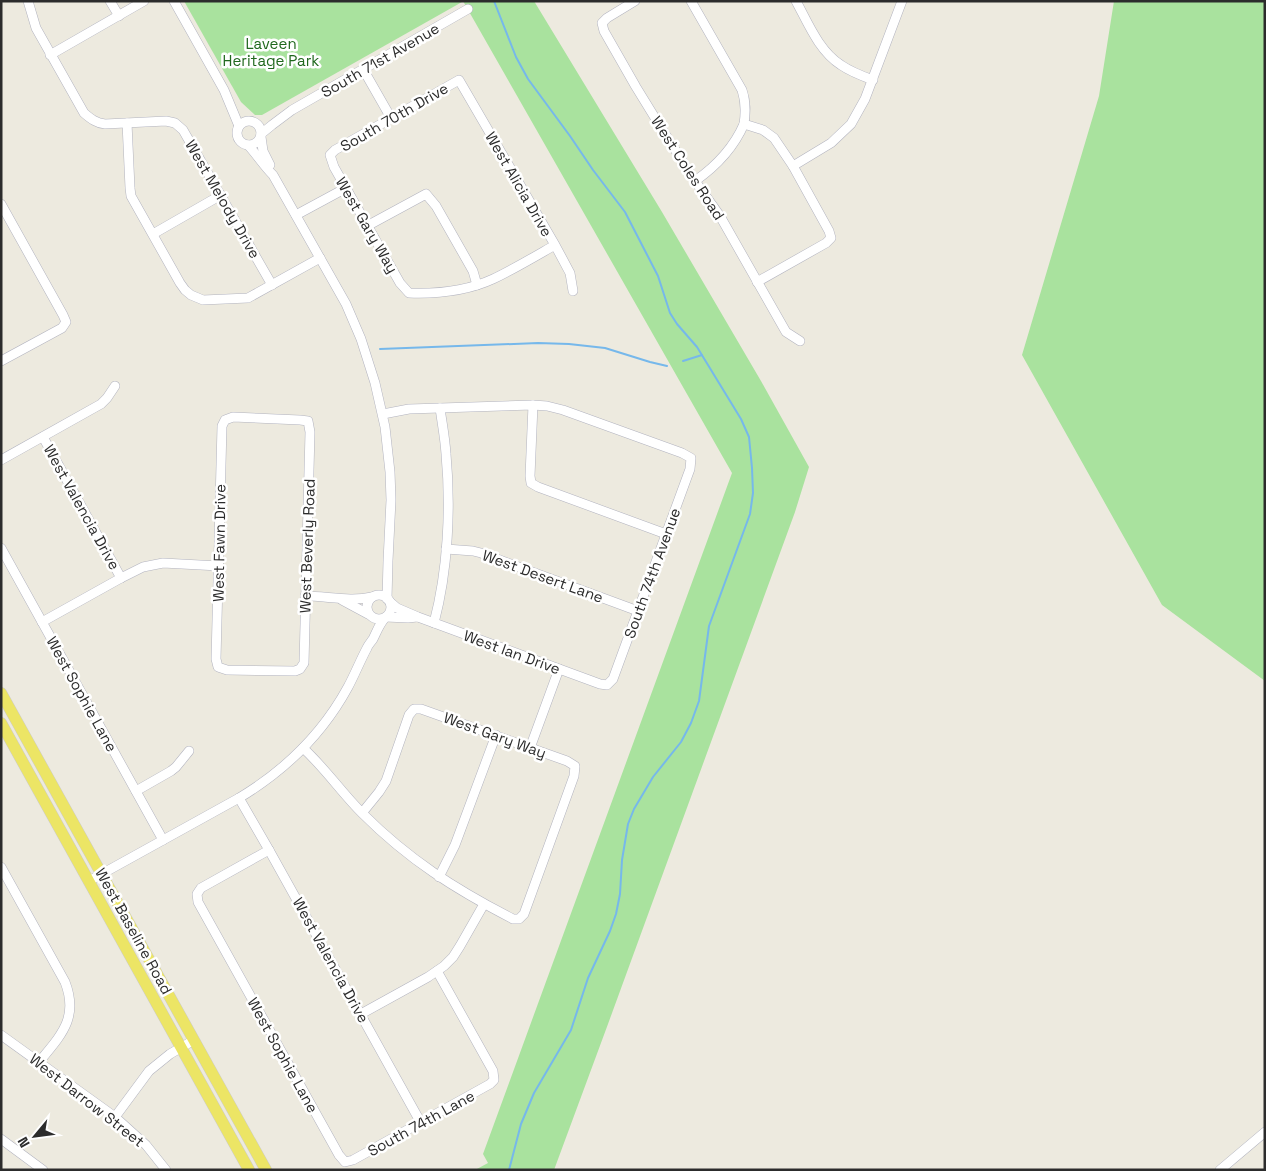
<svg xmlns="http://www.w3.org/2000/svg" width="1266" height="1171" font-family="'Space Grotesk',sans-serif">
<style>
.green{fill:#a9e29e}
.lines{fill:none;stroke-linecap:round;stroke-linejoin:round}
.stream{stroke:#76b8eb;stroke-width:2}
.minor-casing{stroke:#b2b3bf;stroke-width:10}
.major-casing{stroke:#ccc;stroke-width:12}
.minor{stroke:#fff;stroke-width:9}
.major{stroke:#ece565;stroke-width:11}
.labels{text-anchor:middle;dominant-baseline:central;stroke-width:5;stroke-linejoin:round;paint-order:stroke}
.park-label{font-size:15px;fill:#20681d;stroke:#fff}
.street-label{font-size:15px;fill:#2c2c2c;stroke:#fff}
</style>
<rect width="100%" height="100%" fill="#edeadf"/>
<!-- green -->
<g class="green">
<polygon points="184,1 462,1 462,2 262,115 255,115 241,102"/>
<polygon points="463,1 534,1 662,212 761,381 809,467 795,512 608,1024 554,1170 475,1170 488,1163 483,1154 732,473"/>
<polygon points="1114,1 1265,1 1265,681 1162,605 1022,355 1099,96"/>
</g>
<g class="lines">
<!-- stream -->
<g class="stream">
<polyline points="494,1 516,57 528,79 570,136 593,170 625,212 658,276 670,313 677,324 697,347 741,419 749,437 752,468 753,493 750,514 709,626 699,701 691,723 681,742 653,777 634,809 628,824 622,860 620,894 616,914 610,931 588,978 571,1030 534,1093 521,1124 509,1170"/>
<polyline points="380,349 538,343 569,344 605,348 650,362 667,366"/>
<polyline points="683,361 702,355"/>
</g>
<!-- minor casing -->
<g class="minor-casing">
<g id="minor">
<path d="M28 1 36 28 84 113C91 119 96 123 105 124L166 121 175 123 183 130 272 285"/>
<polyline points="110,1 119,16"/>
<polyline points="174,1 224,90 239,126"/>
<polyline points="635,1 607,18 602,23 604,31 636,87 660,126 695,181 720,216 786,332 800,341"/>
<path d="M691 1 742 90C746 102 746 111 744 124L763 130 774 138 793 166 829 231 831 238 826 243 757 282"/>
<path d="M796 1C808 23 819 51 841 65 851 72 862 76 873 80"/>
<polyline points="50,55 144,1"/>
<polyline points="363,69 391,118"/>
<circle cx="249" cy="133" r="12"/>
<polyline points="127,123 130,188 131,196 180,283 185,290 191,295 203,300 248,298 320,258"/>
<polyline points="261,134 272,125 292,110 468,9"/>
<polyline points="261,137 263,151 270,165"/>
<path d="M248 145C257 155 264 166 273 175L346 304 361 339 375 383 385 427 390 472 391 500 388 561 387 599"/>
<polyline points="793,166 831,143 851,124 865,99 902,1"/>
<path d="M695 181C715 167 734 147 744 124"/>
<polyline points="1,204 63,315 66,322 62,328 1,361"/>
<polyline points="296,215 346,188"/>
<polyline points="367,226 426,194 436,206 473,271 477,285"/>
<polyline points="153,234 221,195"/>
<path d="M555 245C534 257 514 269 493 279 467 291 437 294 409 293L400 283 334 167 330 155 335 150 459 80 555 245 570 273 573 291"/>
<polyline points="533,405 530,476 531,483 538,487 666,534"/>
<polyline points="383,414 409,409 533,405 547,406 563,410 682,453 691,458 690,469 613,679 607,685 600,684 418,617 397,608 390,602"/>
<polygon points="233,417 300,420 308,421 310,432 304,663 300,669 295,671 227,670 218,667 216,659 222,426 225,420"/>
<polyline points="43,437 121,578"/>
<polyline points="1,460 101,404 107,398 115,386"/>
<polyline points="1,548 163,840"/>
<polyline points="446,549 473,551 481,553 638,611"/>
<circle cx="379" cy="607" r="12"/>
<path d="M305 596C327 596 350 602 372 597"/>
<polyline points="342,600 368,614"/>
<polyline points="386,617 408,618 417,617"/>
<polyline points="42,622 121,578 143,567 163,563 219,566"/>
<path d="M434 623C448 570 451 508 446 454 445 438 442 423 440 408"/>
<path d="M303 748C325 768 341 792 362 813 409 860 455 889 513 919H519L524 914 574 776 575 766 567 761 421 709H414L409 715 386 781 379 792 362 813"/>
<polyline points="530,748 559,669"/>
<polyline points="136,791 171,771 176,767 189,751"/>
<polyline points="239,798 269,850 421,1123"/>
<polyline points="269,850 201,888 197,894 198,902 339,1155 345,1162 353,1160 490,1084 494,1080 493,1071 437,971"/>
<path d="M1 867 65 982C79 1018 61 1035 39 1062"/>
<polyline points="439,877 455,845 496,735"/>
<path d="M89 881 239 798C284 771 323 733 348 687 355 674 360 661 367 648 368 645 371 642 373 639 377 631 379 625 384 619"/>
<polyline points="361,1014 428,977 444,966 453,957 460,946 484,904"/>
<polyline points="1,1035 115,1117 146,1145 166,1170"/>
<polyline points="115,1117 149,1071 170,1054 194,1040"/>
<polyline points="1,1139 43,1170"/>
<polyline points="1220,1170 1265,1132"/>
</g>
</g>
<!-- major casing -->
<g class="major-casing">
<g id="major">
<polyline points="1,693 266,1170"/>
<polyline points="1,723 249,1170"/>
</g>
</g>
<!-- minor -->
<use href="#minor" class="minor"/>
<!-- major -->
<use href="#major" class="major"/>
</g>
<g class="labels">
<!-- park labels -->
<g class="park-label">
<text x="271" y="43">Laveen<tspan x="271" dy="17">Heritage Park</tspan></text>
</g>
<!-- street labels -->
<g class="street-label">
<text transform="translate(380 60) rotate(-30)">South 71st Avenue</text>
<text transform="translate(394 117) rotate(-30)">South 70th Drive</text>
<text transform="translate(688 168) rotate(57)">West Coles Road</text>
<text transform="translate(519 184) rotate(60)">West Alicia Drive</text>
<text transform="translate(223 199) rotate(60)">West Melody Drive</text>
<text transform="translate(367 225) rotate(60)">West Gary Way</text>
<text transform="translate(82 507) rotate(61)">West Valencia Drive</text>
<text transform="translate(219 543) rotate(-89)">West Fawn Drive</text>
<text transform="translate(307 546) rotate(-88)">West Beverly Road</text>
<text transform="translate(652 573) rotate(-70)">South 74th Avenue</text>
<text transform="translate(543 576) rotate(20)">West Desert Lane</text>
<text transform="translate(512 652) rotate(20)">West Ian Drive</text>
<text transform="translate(82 694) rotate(61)">West Sophie Lane</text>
<text transform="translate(495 735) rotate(20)">West Gary Way</text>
<text transform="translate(134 931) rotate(61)">West Baseline Road</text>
<text transform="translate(331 960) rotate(61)">West Valencia Drive</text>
<text transform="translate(283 1055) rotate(61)">West Sophie Lane</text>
<text transform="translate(87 1100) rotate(38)">West Darrow Street</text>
<text transform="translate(421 1123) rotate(-29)">South 74th Lane</text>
</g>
</g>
<!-- border -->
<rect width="1266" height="1171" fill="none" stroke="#2c2c2c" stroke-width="5"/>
<!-- north arrow -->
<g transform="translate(35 1136) rotate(241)" stroke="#ffffff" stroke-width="4" paint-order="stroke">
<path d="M0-4L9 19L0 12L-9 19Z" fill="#2c2c2c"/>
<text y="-8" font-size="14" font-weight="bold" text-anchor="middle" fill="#2c2c2c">N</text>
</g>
</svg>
